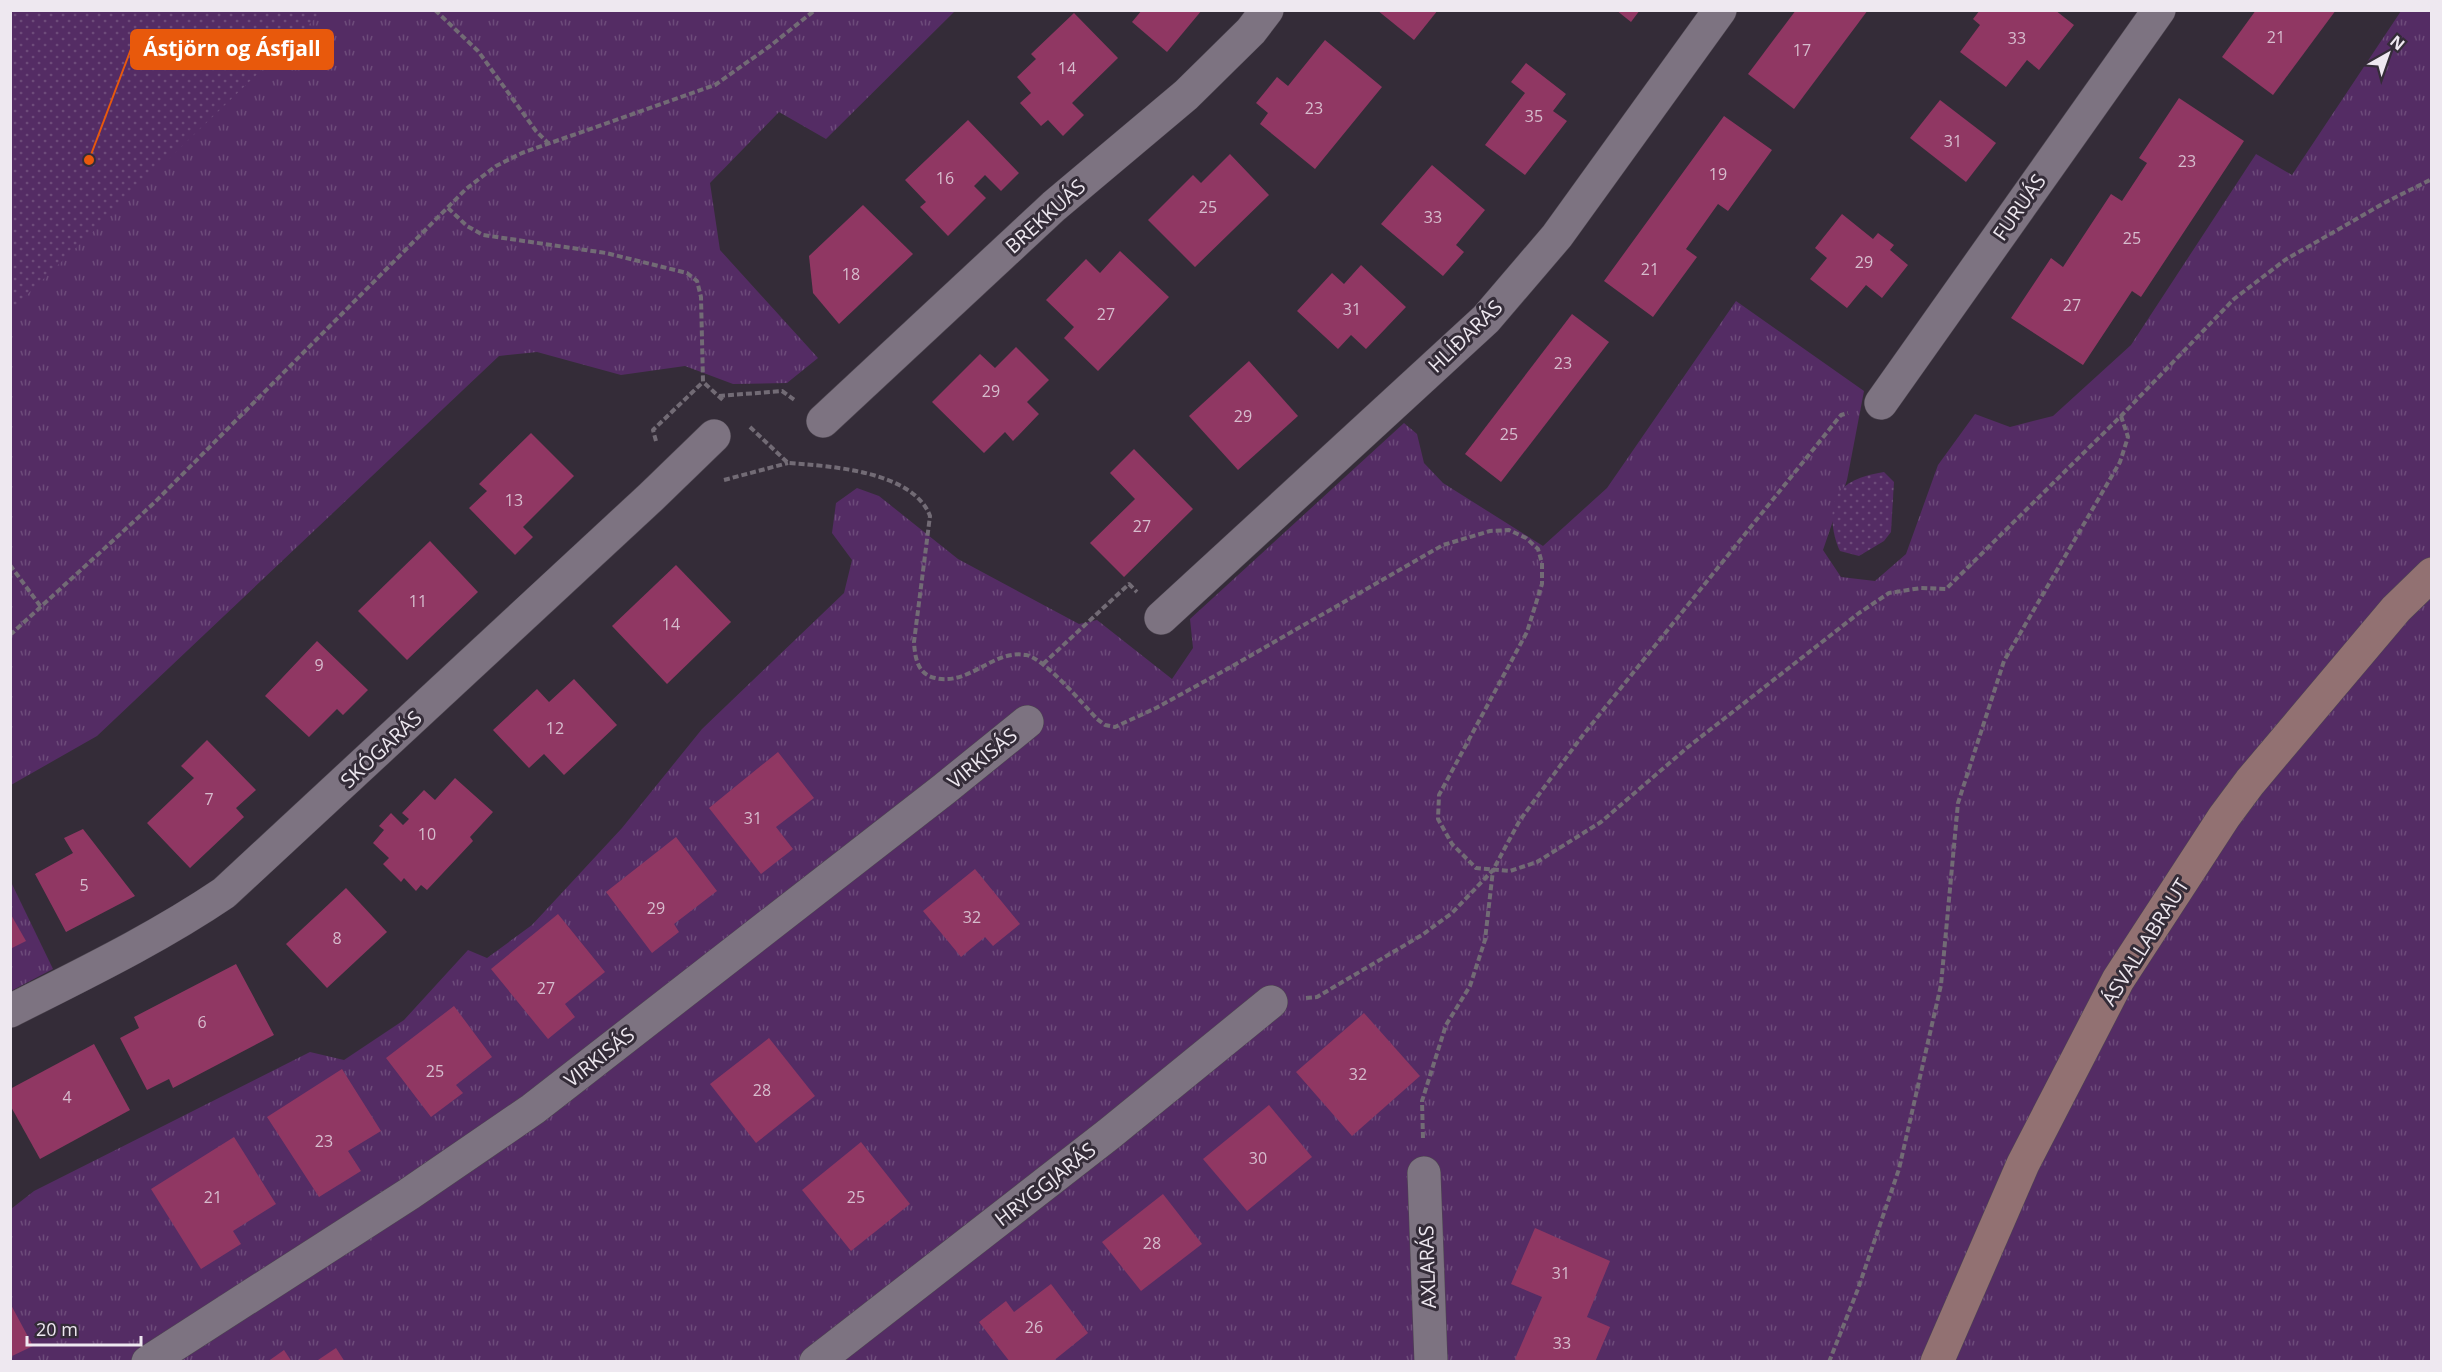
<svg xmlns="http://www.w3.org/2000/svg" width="2442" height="1372" font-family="'Open Sans',sans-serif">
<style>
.grass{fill:url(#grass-tufts)}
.park{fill:url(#park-dots)}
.building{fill:#903763}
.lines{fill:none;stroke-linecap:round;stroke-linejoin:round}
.street-casing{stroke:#4e4751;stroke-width:34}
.secondary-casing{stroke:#4e4751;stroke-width:34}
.path{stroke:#726b75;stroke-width:4;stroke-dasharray:6 3;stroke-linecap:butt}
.street{stroke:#7d7381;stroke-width:33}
.secondary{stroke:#927172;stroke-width:33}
.labels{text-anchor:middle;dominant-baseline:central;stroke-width:6;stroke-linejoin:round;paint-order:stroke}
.number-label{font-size:16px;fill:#d6bccd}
.street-label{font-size:20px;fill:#eee8f0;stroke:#342c38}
.leader{fill:none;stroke:#e8590c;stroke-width:2}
.callout-dot{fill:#e8590c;stroke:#342c38;stroke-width:2}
.callout{fill:#e8590c;stroke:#e8590c;stroke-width:2}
.callout-label{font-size:21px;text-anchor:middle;font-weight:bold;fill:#fff}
</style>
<defs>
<pattern id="grass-tufts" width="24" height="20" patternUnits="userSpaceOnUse" patternTransform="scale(1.5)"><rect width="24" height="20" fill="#542c64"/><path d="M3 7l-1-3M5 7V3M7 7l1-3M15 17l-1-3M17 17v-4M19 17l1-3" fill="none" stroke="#6d4b7a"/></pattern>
<pattern id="park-dots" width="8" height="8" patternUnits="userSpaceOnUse" patternTransform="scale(1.5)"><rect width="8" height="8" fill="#542c64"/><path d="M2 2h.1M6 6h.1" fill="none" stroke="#6d4b7a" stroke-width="1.8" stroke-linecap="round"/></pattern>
</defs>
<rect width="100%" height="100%" fill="#342c38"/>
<!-- grass -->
<g class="grass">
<polygon points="11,11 955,11 826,139 779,112 710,183 720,250 818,358 787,383 733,384 685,366 621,375 537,352 499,356 97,736 11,785"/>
<polygon points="2401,11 2431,11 2431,1361 11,1362 11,1209 34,1191 310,1052 344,1060 404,1020 468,950 487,958 532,925 622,828 702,729 844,593 852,560 832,533 836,503 857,488 879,496 958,559 1079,624 1097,620 1172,679 1193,648 1190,619 1404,423 1417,434 1424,463 1443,483 1543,546 1607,488 1736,301 1864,391 1847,480 1823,550 1841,577 1875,581 1906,554 1938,465 1975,414 2010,427 2053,416 2131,345 2256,154 2292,175"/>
<polygon points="10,880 53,969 11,991 10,991"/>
</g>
<!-- park -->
<g class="park">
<polygon points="11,10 323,10 323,11 11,310"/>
<path d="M1884 472 1894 482 1891 532 1884 541 1859 556 1840 551C1832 535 1828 506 1840 491 1850 479 1870 474 1884 472Z"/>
</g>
<!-- building -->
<g class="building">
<polygon points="1142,10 1202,10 1167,52 1132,22"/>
<polygon points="1377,10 1438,10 1414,40"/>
<polygon points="1616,10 1640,10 1631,22"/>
<polygon points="1796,10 1868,10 1794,109 1748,74"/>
<polygon points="1980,10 2055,10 2074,25 2039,70 2027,60 2006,87 1960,52 1980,25 1973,19"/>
<polygon points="2256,10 2336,10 2273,95 2222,57"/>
<polygon points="1074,13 1118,58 1072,103 1084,115 1063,136 1048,120 1041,126 1020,103 1031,93 1017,77 1036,59 1031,54"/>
<polygon points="1325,40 1382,87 1315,169 1260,124 1268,113 1256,103 1277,77 1288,86"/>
<polygon points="1526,63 1566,94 1553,111 1567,121 1525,175 1485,145 1525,93 1511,82"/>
<polygon points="2179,98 2244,141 2141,297 2132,291 2083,365 2011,318 2051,258 2063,267 2111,194 2122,201 2147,163 2139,158"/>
<polygon points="1940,100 1996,143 1966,182 1910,138"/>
<polygon points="1724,116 1772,150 1728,211 1718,204 1686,249 1697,257 1653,317 1604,281"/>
<polygon points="968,120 1019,173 1001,191 985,175 974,186 986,198 948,236 920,207 926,202 905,180"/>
<polygon points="1230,154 1269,195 1195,267 1148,220 1193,175 1201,183"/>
<polygon points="1432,165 1485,210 1456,245 1464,252 1443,276 1381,224"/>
<polygon points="863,205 913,254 839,324 813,293 809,256"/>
<polygon points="1842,214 1873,239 1878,233 1894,245 1890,250 1908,265 1882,298 1866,285 1847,308 1810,279 1827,258 1815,248"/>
<polygon points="1120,251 1169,297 1098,371 1064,338 1074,327 1046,300 1086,259 1100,273"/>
<polygon points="1361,265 1406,307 1366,349 1351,335 1338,349 1297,311 1332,273 1344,284"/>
<polygon points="1572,314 1609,342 1501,482 1465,454"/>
<polygon points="1016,347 1049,380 1027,402 1039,414 1013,441 1005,432 984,453 932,402 980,354 995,368"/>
<polygon points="1249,361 1298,416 1238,470 1189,416"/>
<polygon points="531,433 574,476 523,527 533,537 515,555 469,508 487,491 479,484"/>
<polygon points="1134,449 1193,509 1124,577 1090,543 1135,499 1110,473"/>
<polygon points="430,541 478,592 407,660 358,611"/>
<polygon points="676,565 731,622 667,684 612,626"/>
<polygon points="317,641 368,690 343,715 337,709 309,737 265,696"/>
<polygon points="574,679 617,725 564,775 544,754 529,768 493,730 537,689 549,702"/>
<polygon points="207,740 256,790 236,808 244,817 190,868 147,823 194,778 181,766"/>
<polygon points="778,752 814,798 776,827 793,849 761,874 709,808"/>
<polygon points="455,778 493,812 470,837 473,841 427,890 421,885 416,891 404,878 401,882 383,864 389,858 373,843 384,830 379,826 391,813 403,825 409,819 402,813 424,790 435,800"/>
<polygon points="83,829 135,896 66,932 35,874 73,853 64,838"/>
<polygon points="676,837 717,891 674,924 679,932 652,953 606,892"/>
<polygon points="975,869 1020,924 993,946 985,937 961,957 923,911"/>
<polygon points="346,888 387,932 327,988 286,944"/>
<polygon points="10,913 26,941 10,949"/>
<polygon points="558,914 605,972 565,1004 575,1017 548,1039 491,969"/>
<polygon points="236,964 274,1035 173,1088 169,1079 147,1090 120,1038 139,1028 134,1017"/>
<polygon points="454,1006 492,1057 456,1085 463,1093 431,1117 386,1058"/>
<polygon points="1364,1013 1420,1076 1352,1136 1296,1072"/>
<polygon points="769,1038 815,1096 756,1143 710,1084"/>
<polygon points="94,1044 130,1110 40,1159 10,1105 10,1089"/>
<polygon points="342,1069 381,1131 348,1151 361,1171 319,1197 267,1117"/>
<polygon points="1269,1105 1312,1157 1247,1211 1203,1159"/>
<polygon points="234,1137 276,1204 233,1231 241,1244 201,1269 151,1189"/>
<polygon points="861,1142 910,1204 851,1251 802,1190"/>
<polygon points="1163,1194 1202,1244 1141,1291 1102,1242"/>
<polygon points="1535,1228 1610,1261 1587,1317 1610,1327 1595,1362 1521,1362 1515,1359 1542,1297 1511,1284"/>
<polygon points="1051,1284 1088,1333 1052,1362 1010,1362 979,1322 1006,1301 1014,1312"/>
<polygon points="10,1303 33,1346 10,1357"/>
<polygon points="336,1348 345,1362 315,1362"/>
<polygon points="284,1350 292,1362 267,1362"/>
</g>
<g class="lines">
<!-- street casing -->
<g class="street-casing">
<g id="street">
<polyline points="1881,403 2159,10"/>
<polyline points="823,421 1054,206 1186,95 1251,31 1267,10"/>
<polyline points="1161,618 1486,319 1557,236 1720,10"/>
<path d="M10 1011C83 974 156 939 224 893L651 497 714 436"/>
<polyline points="1424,1173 1431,1362"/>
<polyline points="148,1362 409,1194 533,1109 943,790 1027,722"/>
<polyline points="816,1362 1109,1134 1271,1002"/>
</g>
</g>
<!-- secondary casing -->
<g class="secondary-casing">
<polyline id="secondary" points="1937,1362 2023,1164 2118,980 2224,817 2250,782 2396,609 2432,574"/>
</g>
<!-- path -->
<g class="path">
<polyline points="435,10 478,51 536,131 549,144"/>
<polyline points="448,208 467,226 483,235 606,253 687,273 697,281 701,297 703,382 723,400"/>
<polyline points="719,396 782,391 796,401"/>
<path d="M750 427 788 463C830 466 913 471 930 516L914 642C915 657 917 674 935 678 970 686 993 649 1026 655 1044 658 1083 704 1097 719L1105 725 1115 727 1156 708 1229 668 1443 545 1490 531 1509 530 1526 538 1538 549 1542 563V584L1527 632 1439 795 1438 819 1452 844 1476 868 1510 871 1537 862 1601 822 1688 747 1859 613 1889 593 1921 588 1946 589 2121 416 2234 299 2285 260 2384 203 2432 179"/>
<polyline points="656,441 653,430 703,382"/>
<polyline points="724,480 788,463"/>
<polyline points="10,565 41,607"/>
<polyline points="10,635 154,503 466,189 496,166 522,153 715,85 770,46 815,10"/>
<polyline points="1043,664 1129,584 1137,592"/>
<polyline points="1306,998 1317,997 1422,935 1452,913 1493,870 1520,820 1583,735 1841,415 1848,413"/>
<polyline points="1423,1138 1422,1101 1446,1025 1470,986 1485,940 1493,870"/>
<polyline points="1829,1362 1858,1289 1899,1169 1941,985 1958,803 2004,661 2120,462 2128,437 2121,416"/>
</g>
<!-- street -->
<use href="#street" class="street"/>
<!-- secondary -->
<use href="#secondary" class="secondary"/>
</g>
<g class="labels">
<!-- number labels -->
<g class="number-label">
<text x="2276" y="37">21</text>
<text x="2017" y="38">33</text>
<text x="1802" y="50">17</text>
<text x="1067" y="68">14</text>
<text x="1314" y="108">23</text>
<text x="1534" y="116">35</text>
<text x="1953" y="141">31</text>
<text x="2187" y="161">23</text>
<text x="1718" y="174">19</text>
<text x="945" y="178">16</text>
<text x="1208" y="207">25</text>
<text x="1433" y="217">33</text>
<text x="2132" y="238">25</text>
<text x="1864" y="262">29</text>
<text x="1650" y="269">21</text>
<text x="851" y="274">18</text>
<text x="2072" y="305">27</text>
<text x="1352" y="309">31</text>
<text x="1106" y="314">27</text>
<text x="1563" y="363">23</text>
<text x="991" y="391">29</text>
<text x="1243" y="416">29</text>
<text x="1509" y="434">25</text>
<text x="514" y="500">13</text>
<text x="1142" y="526">27</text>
<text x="418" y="601">11</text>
<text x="671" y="624">14</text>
<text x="319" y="665">9</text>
<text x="555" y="728">12</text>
<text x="209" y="799">7</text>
<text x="753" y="818">31</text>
<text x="427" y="834">10</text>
<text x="84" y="885">5</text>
<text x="656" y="908">29</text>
<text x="972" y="917">32</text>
<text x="337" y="938">8</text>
<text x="546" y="988">27</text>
<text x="202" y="1022">6</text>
<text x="435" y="1071">25</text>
<text x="1358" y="1074">32</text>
<text x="762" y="1090">28</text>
<text x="67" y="1097">4</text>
<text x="324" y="1141">23</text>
<text x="1258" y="1158">30</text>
<text x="213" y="1197">21</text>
<text x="856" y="1197">25</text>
<text x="1152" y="1243">28</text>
<text x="1561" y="1273">31</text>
<text x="1034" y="1327">26</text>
<text x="1562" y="1343">33</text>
</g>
<!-- street labels -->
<g class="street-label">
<text transform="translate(2019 207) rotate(-55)">FURUÁS</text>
<text transform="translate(1045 216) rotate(-42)">BREKKUÁS</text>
<text transform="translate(1465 336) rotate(-44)">HLÍÐARÁS</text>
<text transform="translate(381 749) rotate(-43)">SKÓGARÁS</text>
<text transform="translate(982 758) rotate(-39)">VIRKISÁS</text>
<text transform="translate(2145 942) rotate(-58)">ÁSVALLABRAUT</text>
<text transform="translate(599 1057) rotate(-38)">VIRKISÁS</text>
<text transform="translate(1045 1184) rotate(-38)">HRYGGJARÁS</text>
<text transform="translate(1427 1267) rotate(-92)">AXLARÁS</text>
</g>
</g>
<!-- callouts -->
<path class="leader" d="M89 160L131 49"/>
<circle class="callout-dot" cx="89" cy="160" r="6"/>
<rect class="callout" x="131" y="30" width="202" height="39" rx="6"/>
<g class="callout-label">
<text x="232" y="56">Ástjörn og Ásfjall</text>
</g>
<!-- border -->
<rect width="2442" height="1372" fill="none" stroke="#eee8f0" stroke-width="24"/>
<!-- north arrow -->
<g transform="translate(2388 54) rotate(40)" stroke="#342c38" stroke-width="4.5" paint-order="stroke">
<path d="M0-4.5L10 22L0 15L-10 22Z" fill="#eee8f0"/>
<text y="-9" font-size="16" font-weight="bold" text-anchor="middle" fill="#eee8f0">N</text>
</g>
<!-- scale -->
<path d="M27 1336v9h114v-9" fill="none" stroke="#eee8f0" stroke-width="3"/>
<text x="36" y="1336" font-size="18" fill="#eee8f0" stroke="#342c38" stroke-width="4.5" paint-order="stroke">20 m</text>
</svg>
